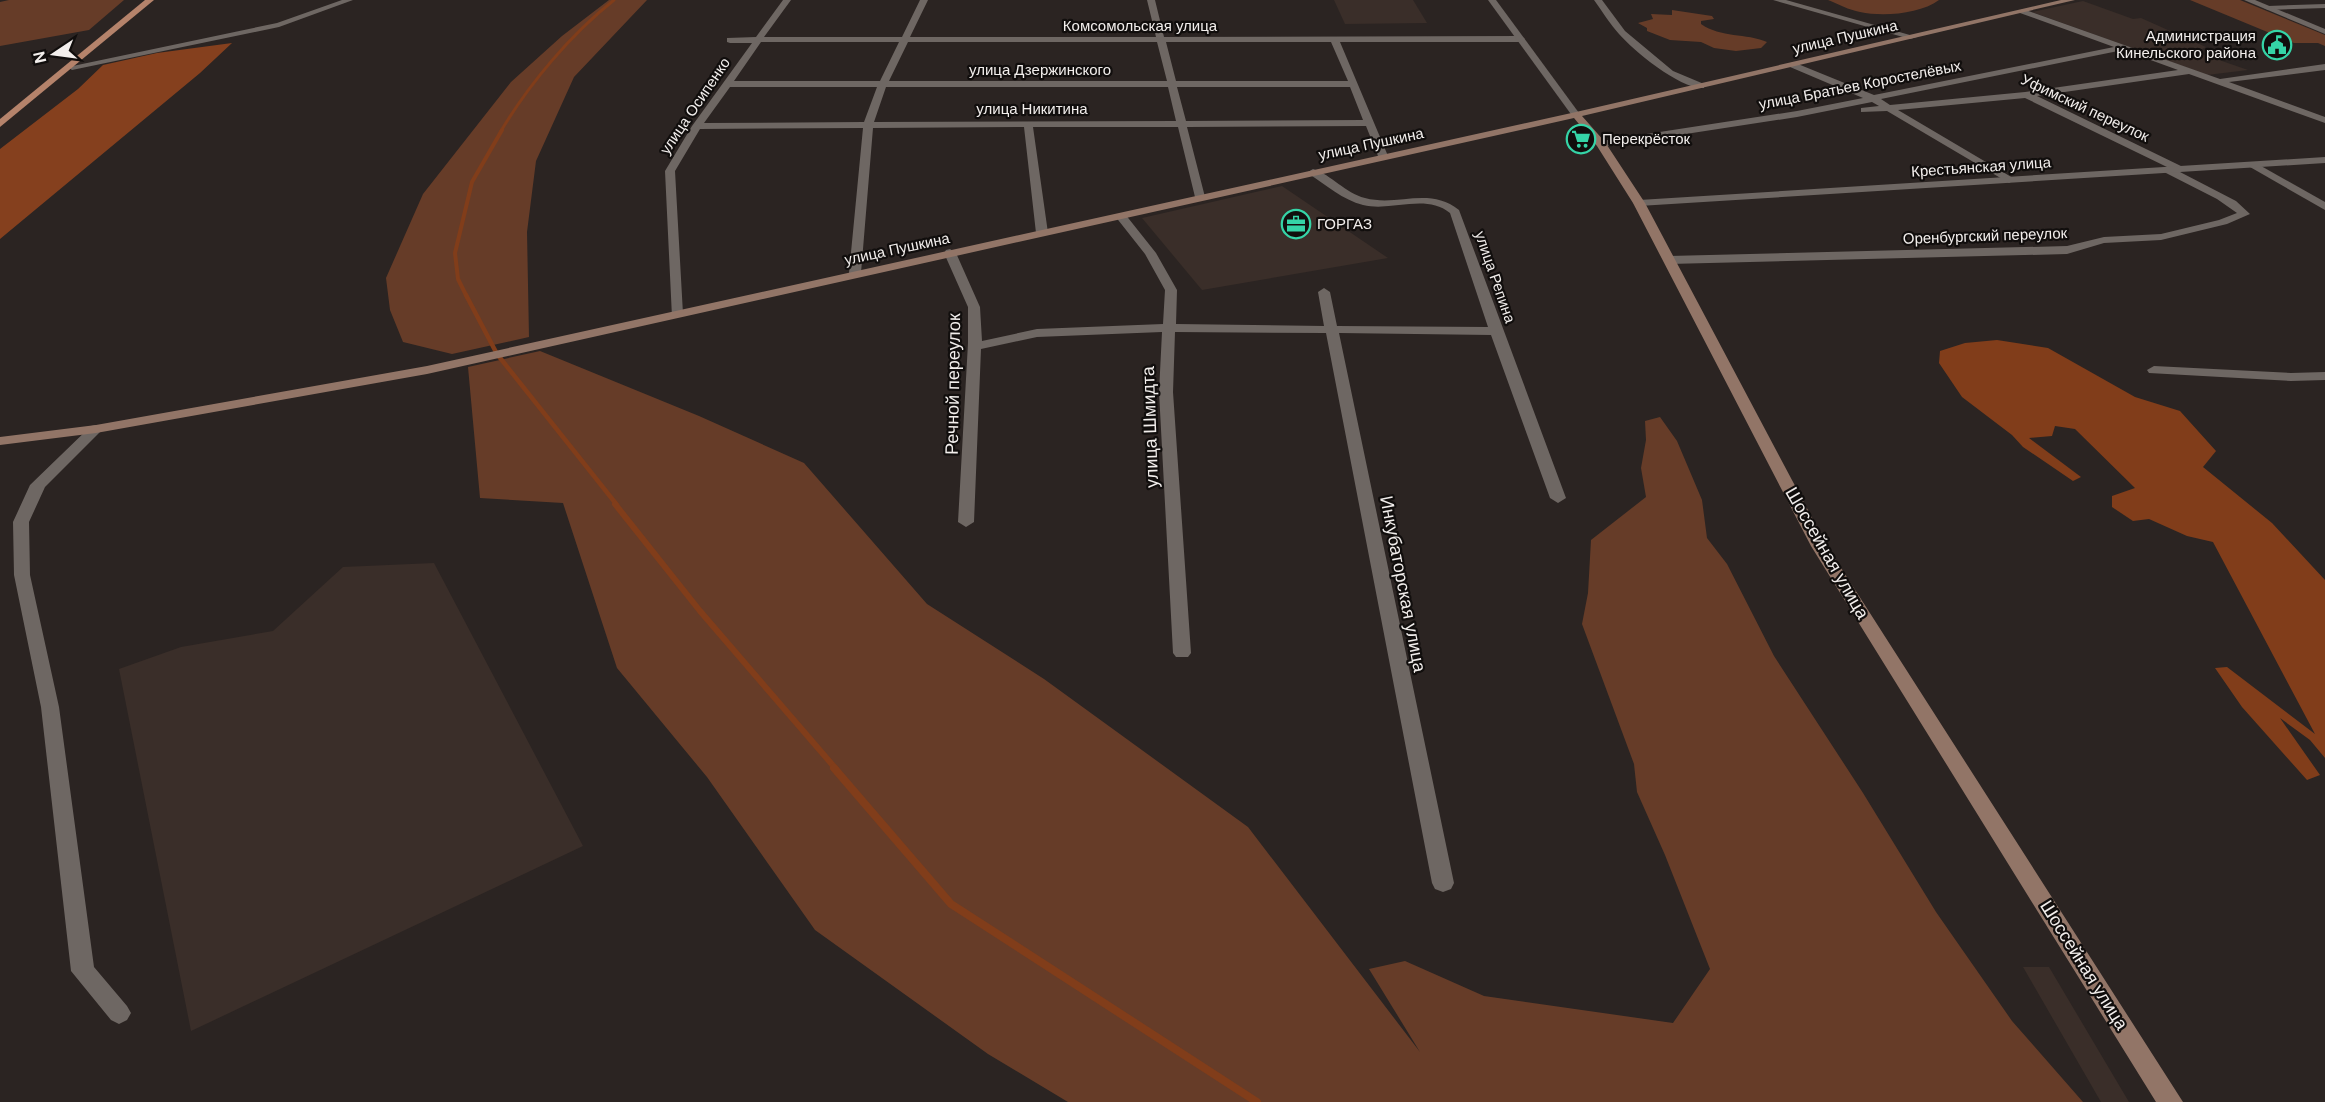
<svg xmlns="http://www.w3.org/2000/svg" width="2325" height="1102" font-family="'DM Sans',sans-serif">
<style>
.built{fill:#3a2e29}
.green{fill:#663c28}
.forest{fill:#85401e}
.water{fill:#813d1a}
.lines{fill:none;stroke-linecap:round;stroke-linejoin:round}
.stream-far4{stroke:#813d1a;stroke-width:3}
.stream-far3{stroke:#813d1a;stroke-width:4}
.stream-far2{stroke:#813d1a;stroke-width:4.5}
.stream-far1{stroke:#813d1a;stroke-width:6}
.stream{stroke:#813d1a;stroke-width:8}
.minor{fill:#6e6763;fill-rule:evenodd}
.tertiary{fill:#6e6763;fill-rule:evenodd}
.secondary{fill:#927567;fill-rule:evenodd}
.primary{fill:#b5836b;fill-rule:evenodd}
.labels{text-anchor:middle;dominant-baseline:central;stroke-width:4.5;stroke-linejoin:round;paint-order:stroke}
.far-street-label{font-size:15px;fill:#f2eeec;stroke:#110e0d}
.far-poi-label{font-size:15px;fill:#f2eeec;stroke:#110e0d;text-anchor:start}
.street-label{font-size:18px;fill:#f2eeec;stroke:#110e0d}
</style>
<rect width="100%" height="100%" fill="#2b2422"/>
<!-- built -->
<g class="built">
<polygon points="1334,0 1413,0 1427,23 1345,24"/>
<polygon points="2083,1 2133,19 2141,18 2206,47 2196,52 2248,70 2207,75 2032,12"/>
<polygon points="1282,186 1388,258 1202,290 1142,218"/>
<polygon points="434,563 583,846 191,1031 119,669 181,647 273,631 343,567"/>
<polygon points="2023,967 2049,967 2129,1102 2101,1102"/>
</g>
<!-- green -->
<g class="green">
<polygon points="9,0 124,0 89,30 0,46 0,2"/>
<polygon points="609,0 647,0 574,77 536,161 527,232 529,337 452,354 403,342 390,310 386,278 423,194 511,82 562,36"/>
<path d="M1828 0H1939C1920 14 1883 17 1860 12 1849 10 1838 4 1828 0Z"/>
<polygon points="2190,0 2240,0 2325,35 2325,46 2318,43 2294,43"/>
<path d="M1672 10 1712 16 1714 19 1701 21V24C1721 38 1746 33 1767 42L1761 48 1736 51 1714 48 1701 42 1670 40 1647 31V28L1638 23 1653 19 1651 14 1672 15Z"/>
<polygon points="540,351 699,416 804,463 927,604 1044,679 1248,827 1420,1052 1369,969 1405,961 1484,996 1673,1023 1710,969 1665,855 1637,792 1634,764 1582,624 1588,593 1591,540 1646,497 1641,468 1646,440 1645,421 1660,417 1677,441 1702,500 1707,538 1727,564 1774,656 1863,793 1936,912 2012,1021 2083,1102 1068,1102 988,1054 815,930 707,777 617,668 563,503 480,498 468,367"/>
</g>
<!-- forest -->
<polygon class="forest" points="232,43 200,73 0,239 0,149 78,89 103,65 157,53"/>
<!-- water -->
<polygon class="water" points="1997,340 2048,348 2135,397 2180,411 2216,451 2203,467 2272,523 2325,580 2325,758 2310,740 2280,718 2320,775 2307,780 2242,707 2215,668 2227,667 2315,734 2213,542 2187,536 2149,519 2133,521 2112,507 2112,496 2135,488 2075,429 2055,426 2052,436 2029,438 2081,477 2073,481 2023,447 2012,435 1962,397 1939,363 1940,351 1965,343"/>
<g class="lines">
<!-- stream-far4 -->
<path class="stream-far4" d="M501 131C529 84 571 34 614 0"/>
<!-- stream-far3 -->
<polyline class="stream-far3" points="467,297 458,279 455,253 472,182 502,130"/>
<!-- stream-far2 -->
<polyline class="stream-far2" points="466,295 497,354 617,505"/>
<!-- stream-far1 -->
<polyline class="stream-far1" points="615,504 700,611 836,769"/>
<!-- stream -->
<polyline class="stream" points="834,768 951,904 1257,1102"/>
<!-- minor -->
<g class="minor">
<polygon points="342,0 353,0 279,27 72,70 68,67 277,23"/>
<path d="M783 0H791L764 37H902L920 0H928L910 37H1156L1147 0H1155L1164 37 1521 36 1525 39 1521 42H1340L1388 156 1387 158 1378 156 1366 126 1187 127 1205 197 1200 200 1195 197 1178 127H1033L1048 233 1042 236 1036 233 1024 127 873 128 861 273 855 277 849 273 863 128 700 129 675 171 683 314 682 317H672L665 171 692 126 752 43H730L727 42V38L756 37ZM761 42H899L880 81H734ZM908 42H1157L1167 81H889ZM1166 42H1331L1348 81H1176ZM730 87H877L864 122 704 123ZM886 87H1168L1176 121 874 122ZM1177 87H1350L1363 120 1186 121Z"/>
<path d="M1594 0H1602L1625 31 1673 71 1704 84V88C1681 90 1634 51 1619 34 1610 24 1602 11 1594 0Z"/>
<polygon points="1773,0 1786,0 1917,37 1910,39"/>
<polygon points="2325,4 2325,8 2268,10 2264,8 2268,6"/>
<path d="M2023 9 2220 79 2325 64V70L2229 82 2325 117V123L2189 74 2037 96 2183 167 2184 169 2180 172 2236 201 2250 214 2227 224 2161 240 2104 243 2067 254 1669 264 1663 260 1669 256 2067 246 2104 237 2161 234 2219 220 2237 213 2217 199 2164 172 2163 170 2167 167 2025 98 1898 110 2013 178 2014 180 2009 183 1887 111 1861 112V108L1879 106 1872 102 1797 117 1601 147 1596 144 1601 141 1797 111 1863 98 1790 67 1789 65 1793 62 1874 95 2114 47 2020 13 2019 11ZM2123 50 2178 70 2025 92 1890 105 1881 99Z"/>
<polygon points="2254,162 2325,202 2325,210 2250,167 2250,163"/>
<path d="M1313 169C1332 175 1345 193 1365 198 1398 207 1429 186 1459 210L1566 498 1558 503 1550 498 1491 335 1339 333 1454 883 1451 889 1443 892 1435 889 1432 883 1326 333 1175 332 1173 392 1191 653 1188 657H1176L1173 653 1159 392 1162 332 1037 337 981 349 974 522 966 527 958 522 968 343V307L944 253 946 250 950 249 956 253 980 307 982 341 1037 329 1163 324 1165 290 1145 254 1115 216 1121 213 1125 214 1156 253 1177 290 1176 324 1324 326 1318 292 1324 288 1330 292 1337 326 1488 327 1450 213C1425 193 1392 212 1363 205 1343 200 1326 185 1309 174L1308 172Z"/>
<polygon points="2154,366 2291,373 2325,372 2325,380 2291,381 2149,373 2147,370"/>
<polygon points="96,425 103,429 45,487 29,522 30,575 59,707 94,967 127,1006 131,1013 127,1020 119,1024 111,1020 71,971 41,707 14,575 13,522 30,485 91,426"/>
</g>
<!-- tertiary -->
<g class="tertiary">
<polygon points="1488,0 1496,0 1579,113 1579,117 1573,117"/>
<polygon points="2244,0 2255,0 2325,29 2325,34"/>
<polygon points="2325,157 2325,163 1639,206 1633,203 1639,200"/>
</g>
<!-- secondary -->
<polygon class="secondary" points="2061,0 2075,0 1582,116 1605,142 1645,203 1827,546 2183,1102 2156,1102 1811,546 1633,203 1597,146 1574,118 427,374 96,433 0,445 0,437 96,425 427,366 1576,112"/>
<!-- primary -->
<polygon class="primary" points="145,0 154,0 0,127 0,119"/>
</g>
<!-- icons -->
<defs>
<g id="civic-ring" transform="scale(1.5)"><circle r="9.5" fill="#110e0d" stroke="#35d4a7" stroke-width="1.5"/><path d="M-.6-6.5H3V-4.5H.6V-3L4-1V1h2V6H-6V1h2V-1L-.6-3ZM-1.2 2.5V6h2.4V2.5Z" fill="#35d4a7"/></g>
<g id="supermarket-ring" transform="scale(1.5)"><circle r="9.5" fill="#110e0d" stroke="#35d4a7" stroke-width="1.5"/><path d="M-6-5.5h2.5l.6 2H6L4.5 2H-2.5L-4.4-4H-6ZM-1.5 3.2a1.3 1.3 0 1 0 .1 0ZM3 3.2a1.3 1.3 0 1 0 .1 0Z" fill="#35d4a7"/></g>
<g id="office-ring" transform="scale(1.5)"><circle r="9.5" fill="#110e0d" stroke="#35d4a7" stroke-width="1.5"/><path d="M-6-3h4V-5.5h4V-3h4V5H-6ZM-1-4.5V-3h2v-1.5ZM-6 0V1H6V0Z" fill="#35d4a7"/></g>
</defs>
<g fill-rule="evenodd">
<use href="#civic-ring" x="2277" y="45"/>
<use href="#supermarket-ring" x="1581" y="139"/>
<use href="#office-ring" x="1296" y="224"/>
</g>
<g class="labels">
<!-- far-street labels -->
<g class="far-street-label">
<text x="1140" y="26">Комсомольская улица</text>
<text transform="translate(1845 37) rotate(-13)">улица Пушкина</text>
<text x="1040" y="70">улица Дзержинского</text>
<text transform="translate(1860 85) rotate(-11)">улица Братьев Коростелёвых</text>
<text transform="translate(695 106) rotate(-56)">улица Осипенко</text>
<text transform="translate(2085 108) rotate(25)">Уфимский переулок</text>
<text x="1032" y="109">улица Никитина</text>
<text transform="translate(1371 144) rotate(-12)">улица Пушкина</text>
<text transform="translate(1981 167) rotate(-4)">Крестьянская улица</text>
<text transform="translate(1985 236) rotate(-2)">Оренбургский переулок</text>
<text transform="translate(897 249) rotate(-12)">улица Пушкина</text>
<text transform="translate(1495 277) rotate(71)">улица Репина</text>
</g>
<!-- far-poi labels -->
<g class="far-poi-label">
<text x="2256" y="36" text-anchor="end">Администрация<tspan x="2256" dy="17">Кинельского района</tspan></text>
<text x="1602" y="139">Перекрёсток</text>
<text x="1317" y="224">ГОРГАЗ</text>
</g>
<!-- street labels -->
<g class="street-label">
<text transform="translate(953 384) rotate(-89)">Речной переулок</text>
<text transform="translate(1150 427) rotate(-92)">улица Шмидта</text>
<text transform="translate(1827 553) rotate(60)">Шоссейная улица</text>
<text transform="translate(1403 584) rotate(79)">Инкубаторская улица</text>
<text transform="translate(2084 965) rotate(58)">Шоссейная улица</text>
</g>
</g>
<!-- north arrow -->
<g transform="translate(54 54) rotate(257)" stroke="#110e0d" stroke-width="4.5" paint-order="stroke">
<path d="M0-4.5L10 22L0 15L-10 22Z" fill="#f2eeec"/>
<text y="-9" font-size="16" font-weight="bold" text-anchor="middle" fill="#f2eeec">N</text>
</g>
</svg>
